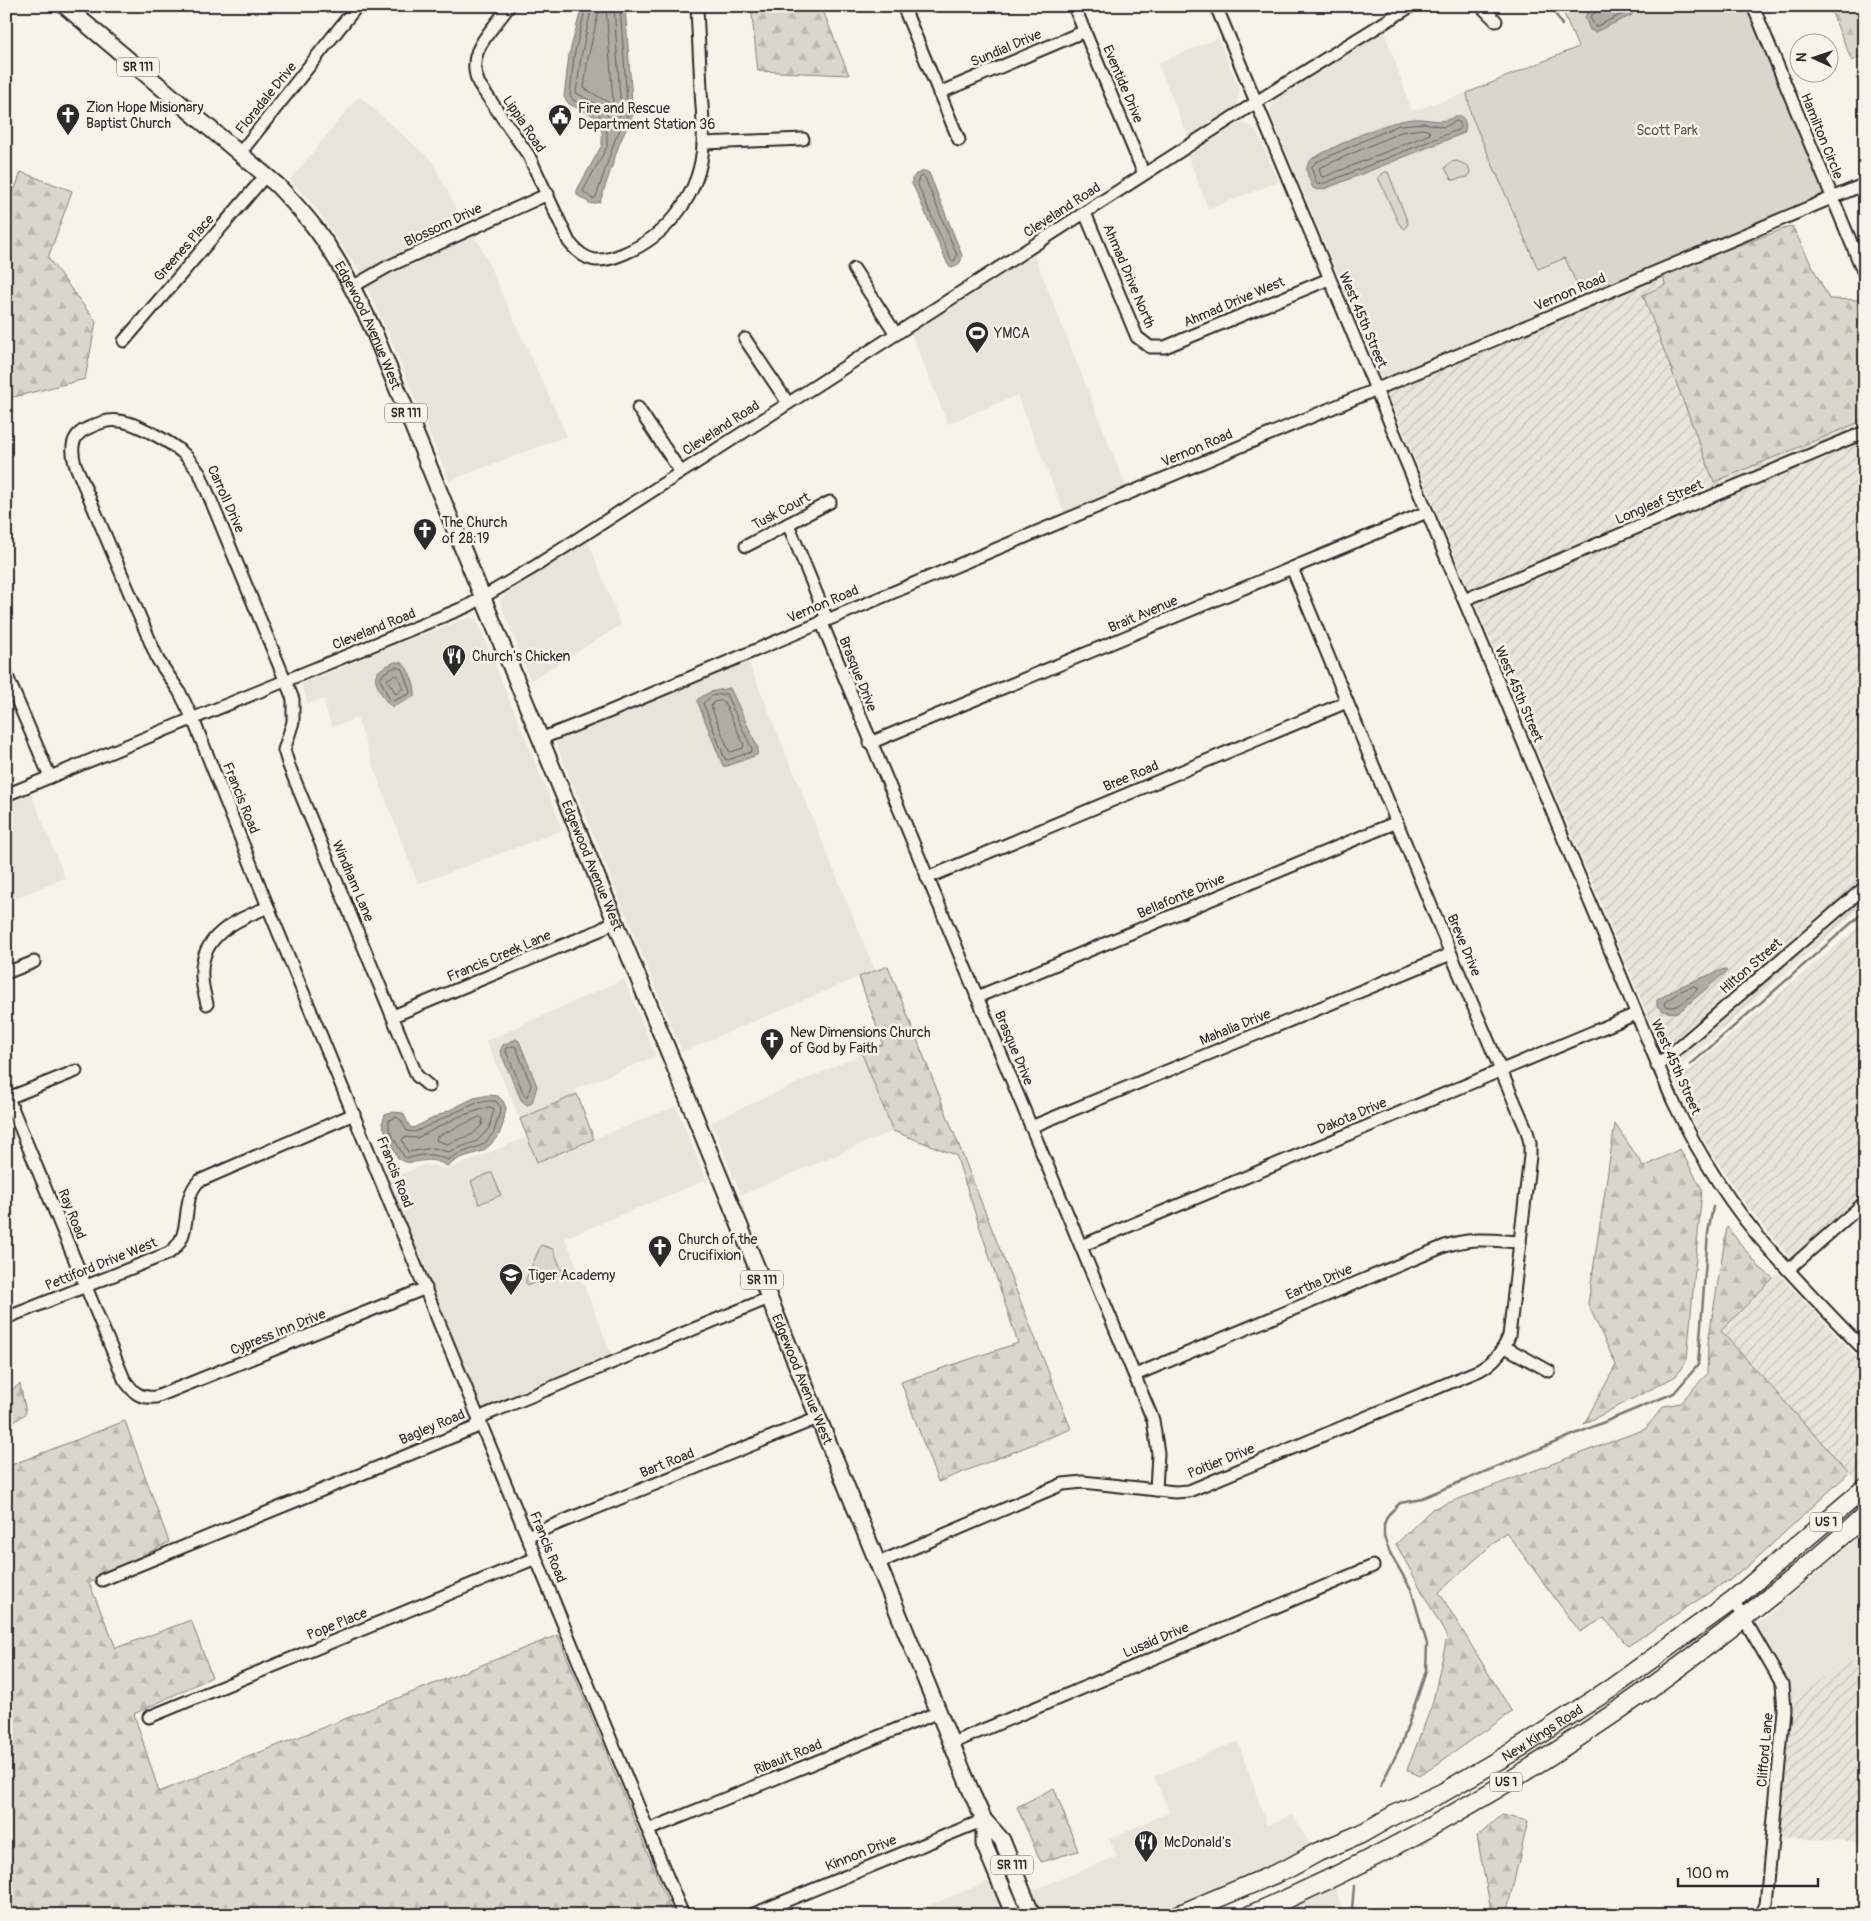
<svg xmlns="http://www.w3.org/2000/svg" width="1871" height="1921" font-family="Pangolin,sans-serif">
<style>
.built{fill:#e8e4da}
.industrial{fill:url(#industrial-furrows)}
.forest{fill:url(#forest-firs);stroke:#82807c}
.park{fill:#dad6cc;stroke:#82807c}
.water{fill:#afaca4;stroke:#7a7874}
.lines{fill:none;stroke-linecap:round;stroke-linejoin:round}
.shore{stroke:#605f5b;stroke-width:1}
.stream{stroke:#7a7874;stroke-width:2.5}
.minor-casing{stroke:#2b2b2b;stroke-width:15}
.major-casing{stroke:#2b2b2b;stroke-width:19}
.highway-casing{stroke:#2b2b2b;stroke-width:21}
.minor{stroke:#f7f3e8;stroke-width:11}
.major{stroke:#f7f3e8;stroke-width:15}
.highway{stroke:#f7f3e8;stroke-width:18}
.labels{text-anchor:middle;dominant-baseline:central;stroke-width:5;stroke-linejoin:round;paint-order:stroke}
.shield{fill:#f7f3e8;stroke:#686764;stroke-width:1}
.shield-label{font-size:12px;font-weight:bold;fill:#2b2b2b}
.street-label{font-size:14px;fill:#2b2b2b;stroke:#f7f3e8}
.poi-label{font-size:14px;fill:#2b2b2b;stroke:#f7f3e8;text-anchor:start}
.park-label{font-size:14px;fill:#575653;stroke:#f7f3e8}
</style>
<defs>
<pattern id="industrial-furrows" width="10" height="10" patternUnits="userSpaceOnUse" patternTransform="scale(1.25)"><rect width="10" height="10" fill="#e8e4da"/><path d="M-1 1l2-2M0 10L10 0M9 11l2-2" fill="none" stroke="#c7c4bb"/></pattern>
<pattern id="forest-firs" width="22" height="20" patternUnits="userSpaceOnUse" patternTransform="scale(1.25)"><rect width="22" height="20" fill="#dad6cc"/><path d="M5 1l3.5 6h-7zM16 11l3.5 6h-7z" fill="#bbb8af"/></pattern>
</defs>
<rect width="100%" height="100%" fill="#f7f3e8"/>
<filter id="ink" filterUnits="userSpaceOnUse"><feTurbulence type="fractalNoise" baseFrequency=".02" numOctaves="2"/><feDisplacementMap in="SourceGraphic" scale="10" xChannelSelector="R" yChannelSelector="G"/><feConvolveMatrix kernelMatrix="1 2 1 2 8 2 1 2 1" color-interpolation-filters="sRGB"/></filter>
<g filter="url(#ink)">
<!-- built -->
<g class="built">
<polygon points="1384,30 1412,111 1467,93 1471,115 1538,269 1565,258 1583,298 1382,381 1271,115 1271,109 1277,98"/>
<polygon points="1218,38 1239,88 1239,95 1237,104 1233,109 1188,137 1158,63"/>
<polygon points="359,96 432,161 465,225 480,245 567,436 449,481 389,335 361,274 317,209 290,180"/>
<polygon points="1239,123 1251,126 1256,130 1279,182 1208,209 1188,156"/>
<polygon points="1034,254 1126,487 1065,515 1017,395 948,424 911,333"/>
<polygon points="588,541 621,625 530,681 500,601 502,597 511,590"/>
<polygon points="471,617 477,621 563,830 418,884 383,793 357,718 332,727 323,699 308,704 301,684 407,640"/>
<polygon points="743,649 875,970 682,1052 550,729"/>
<polygon points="31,793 65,878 6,902 6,804"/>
<polygon points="624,979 656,1056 575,1089 577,1094 520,1119 486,1041"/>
<polygon points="862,1054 893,1131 741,1195 711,1122"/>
<polygon points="676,1106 706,1180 565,1238 613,1358 481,1411 386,1180 426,1164 448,1169 527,1137 537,1162"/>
<polygon points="1865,1532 1865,1653 1791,1696 1785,1674 1756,1625"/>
<polygon points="1238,1741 1267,1825 1292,1815 1310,1844 1284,1858 1149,1915 1041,1915 1031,1891 1117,1856 1109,1839 1169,1812 1154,1776"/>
<polygon points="990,1881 1004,1915 904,1915"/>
<polygon points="1335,1888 1345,1915 1275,1915"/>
</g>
<!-- industrial -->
<g class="industrial">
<polygon points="1663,273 1665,285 1643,295 1714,482 1865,420 1865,903 1672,1073 1382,381"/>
<polygon points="1865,921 1865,1194 1791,1259 1748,1208 1722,1169 1697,1129 1676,1082"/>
<polygon points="1778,1273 1865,1366 1865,1473 1856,1481 1721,1331"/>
<polygon points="1865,1653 1865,1843 1778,1837 1791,1696"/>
</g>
<!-- forest -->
<g class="forest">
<polygon points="751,6 821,6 849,75 758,71"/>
<polygon points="1829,6 1865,6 1865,54 1852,61"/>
<polygon points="21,172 72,191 48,258 96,322 85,379 6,399 6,214"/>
<polygon points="1792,226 1829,299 1865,300 1865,420 1714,482 1643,295 1665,285 1663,273"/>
<polygon points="888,966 1071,1429 938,1482 901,1382 1018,1343 956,1155 893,1131 862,1054 883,1044 859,977"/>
<polygon points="577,1094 594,1139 537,1162 520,1119"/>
<polygon points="1615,1124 1644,1167 1680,1149 1702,1189 1687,1359 1676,1376 1584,1424 1616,1365 1588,1304"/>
<polygon points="1727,1227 1759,1267 1773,1278 1721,1331 1849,1473 1745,1569 1628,1646 1604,1618 1580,1632 1506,1532 1439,1592 1512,1712 1420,1776 1407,1770 1432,1705 1447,1637 1396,1544 1432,1509 1645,1429 1664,1406 1680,1403 1707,1374 1708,1342"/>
<polygon points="20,1384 26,1413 6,1428 6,1394"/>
<polygon points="125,1421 169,1542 89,1583 116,1648 191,1620 212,1677 134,1714 159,1792 558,1635 673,1915 6,1915 6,1467"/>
<polygon points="1054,1788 1078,1851 1041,1862 1017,1807"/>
<polygon points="1502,1815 1528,1821 1506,1915 1492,1915 1477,1837"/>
</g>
<!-- park -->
<g class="park">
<polygon points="1568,6 1749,6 1826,195 1583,298 1565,258 1538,269 1471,115 1467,93 1578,47 1562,9"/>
<polygon points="1457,161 1468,166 1470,171 1468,177 1453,180 1450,177 1445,168 1450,162"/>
<polygon points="1385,172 1388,172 1408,223 1405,229 1399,224 1378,177"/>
<polygon points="490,1173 492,1173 501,1195 479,1204 471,1181"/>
<polygon points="541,1245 553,1249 562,1271 560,1274 529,1285 526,1283 526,1279"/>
</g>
<!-- water -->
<g class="water">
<polygon points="582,6 625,6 633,115 620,142 600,202 591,204 577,195 577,190 602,145 602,132 596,117 569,104 564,97 569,55"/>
<polygon points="1598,6 1635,6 1632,15 1595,32 1590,30 1585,17 1588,11"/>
<path d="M1455 116H1461C1466 121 1467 126 1464 133L1327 188 1318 190 1313 188C1308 176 1302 167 1313 158 1343 143 1381 122 1414 119 1429 118 1442 125 1455 116Z"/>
<path d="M925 171 929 173 962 255C961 263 959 265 952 268L948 265 918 196 912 184V179L916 174Z"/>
<path d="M395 662H401C409 668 416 686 415 696L393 707C386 703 384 698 380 691 370 672 378 670 395 662Z"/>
<polygon points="730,688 758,748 757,755 727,766 723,766 698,703 698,699 710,692"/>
<path d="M1724 969 1727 971 1679 1012C1670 1013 1664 1013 1657 1006V1000L1679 987Z"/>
<polygon points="516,1039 519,1041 537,1086 532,1103 527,1105 521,1100 500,1051 503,1045"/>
<path d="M489 1095 498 1096 503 1101 506 1108 503 1124 499 1135 490 1145 483 1151 460 1158 447 1166C425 1152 411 1170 398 1158L382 1124 385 1115 393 1112 403 1113 410 1127 413 1128 474 1098Z"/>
</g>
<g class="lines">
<!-- shore -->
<g class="shore">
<polyline points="586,6 574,56 570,95 573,100 592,108 599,114 607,132 607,147 583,191 592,199 596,197 615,140 628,114 620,6"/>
<polyline points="592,6 581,57 576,93 603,108 614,126 621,113 614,6"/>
<polyline points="600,6 588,58 584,88 611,104 613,101 606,6"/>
<polyline points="1598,6 1597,11 1590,17 1595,27 1629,11 1631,6"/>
<polygon points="1457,121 1460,123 1460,129 1325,183 1317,184 1312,170 1312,166 1316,162 1399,125 1424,123 1444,127"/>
<polygon points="1423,129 1429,131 1430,134 1324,177 1321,176 1319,168 1401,132"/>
<polygon points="923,176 925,178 957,255 954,261 951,260 917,183 919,178"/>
<polygon points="396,667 402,669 410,691 409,694 393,701 390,700 380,679 384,673"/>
<polygon points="395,675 398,676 403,688 396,694 387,680"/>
<polygon points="726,694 752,749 751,752 728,760 725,759 703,703 712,696"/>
<polygon points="722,701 724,702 744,745 743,748 731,752 729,751 711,706 714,702"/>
<path d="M1694 986 1697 987V990C1687 999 1677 1012 1664 1005L1665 1002 1681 991Z"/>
<polygon points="514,1046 516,1047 531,1085 527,1097 524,1095 506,1051 507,1048"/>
<path d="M489 1101H496L501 1108 494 1132 486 1142 480 1146 458 1154 448 1160C440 1157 434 1154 424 1155 417 1155 411 1159 404 1157L389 1129V1120L397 1117 401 1120 407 1131 415 1132 456 1112 477 1103Z"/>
<polygon points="490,1107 494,1109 489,1128 477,1141 448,1152 433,1148 408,1152 402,1140 404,1137 417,1138 458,1117"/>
<polygon points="480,1117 483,1119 482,1125 473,1134 447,1144 436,1140 437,1137"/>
</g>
<!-- stream -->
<g class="stream">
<polyline points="1551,6 1562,25"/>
<polyline points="1690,1065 1865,911"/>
<polyline points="1380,1787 1402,1743 1426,1671 1427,1644 1411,1589 1390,1553 1384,1537 1384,1524 1388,1515 1400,1503 1417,1500 1674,1393 1698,1365 1708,1233 1713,1207"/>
<polyline points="1353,1915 1352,1909 1354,1886"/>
</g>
<!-- minor casing -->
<g class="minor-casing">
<g id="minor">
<path d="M509 6C492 32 464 51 479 84L529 156 569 242C586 263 599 264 623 254 668 236 701 193 703 144 704 126 702 108 701 90 700 62 698 34 697 6"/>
<polyline points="903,6 959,140"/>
<polyline points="1074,6 1144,174"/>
<path d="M1216 6 1673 1101C1699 1155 1731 1207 1771 1251 1801 1285 1833 1318 1865 1351"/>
<polyline points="1481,6 1496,21"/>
<polyline points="1753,6 1865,276"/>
<polyline points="939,93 1085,31"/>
<polyline points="704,143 803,139"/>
<polyline points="240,153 357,6"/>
<polyline points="1085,213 1137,337 1150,347 1165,347 1329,279"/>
<polyline points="854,269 896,334"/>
<polyline points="352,287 387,267 548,194"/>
<polyline points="745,339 788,403"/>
<polyline points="124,341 266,175"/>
<polyline points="638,408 680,471"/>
<polyline points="788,524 827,619"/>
<polyline points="746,546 830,502"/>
<polyline points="1464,600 1865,432"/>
<polyline points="821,621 1153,1420 1158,1453 1156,1490"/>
<polyline points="6,674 50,777"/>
<polyline points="540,739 606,713 1865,184"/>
<polyline points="870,743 1427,512"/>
<polyline points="6,795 468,606 534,567 1272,92 1411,6"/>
<polyline points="927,878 1347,702"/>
<polyline points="6,973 34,962"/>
<polyline points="977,997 1397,822"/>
<path d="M207 1004C205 995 202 986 202 977 199 935 237 920 268 907"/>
<polyline points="393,1016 600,930 614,921"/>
<polyline points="1657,1066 1865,887"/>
<path d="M429 1086 417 1076 289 766 284 750 293 722V699L200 474C195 467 190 460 184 454 172 443 135 422 119 421 107 419 97 424 86 429 71 436 71 450 75 464L158 660 179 691 193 719 268 907 683 1915"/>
<path d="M6 1093 124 1379C133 1392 139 1399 156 1397L426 1288"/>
<polyline points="8,1098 76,1071"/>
<polyline points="1031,1127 1451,954"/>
<polyline points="1081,1246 1636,1014"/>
<polyline points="1788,1270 1865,1202"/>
<path d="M6 1318 169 1253C196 1234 178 1202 199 1181L354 1114"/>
<polyline points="1505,1347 1549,1371"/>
<path d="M1135 1375 1445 1246C1474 1237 1490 1240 1520 1242"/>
<polyline points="527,1536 818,1418"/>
<path d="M878 1563 1063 1484 1083 1482 1175 1492 1189 1491 1480 1370C1494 1362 1503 1352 1509 1336L1530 1156V1143L1527 1131 1451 954 1292 568"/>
<polyline points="102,1580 474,1428 485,1415 769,1298"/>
<polyline points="1733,1600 1782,1684 1784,1710 1766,1904 1760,1915"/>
<polyline points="149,1717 536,1558"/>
<polyline points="952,1743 1373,1566"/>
<polyline points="648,1830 939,1712"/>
<polyline points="751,1915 984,1820"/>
</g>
</g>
<!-- major casing -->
<g class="major-casing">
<g id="major">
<path id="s1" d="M65 6 277 185C295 204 313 223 327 245 345 271 358 299 372 327L973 1796 984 1820 1002 1840 1032 1915"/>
<polyline points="984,1820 984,1844 1014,1915"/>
</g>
</g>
<!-- highway casing -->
<g class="highway-casing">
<g id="highway">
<path id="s2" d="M1178 1915 1289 1868 1318 1852 1361 1834 1394 1815 1442 1793 1521 1747 1613 1687 1733 1600 1865 1488"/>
<path d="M1250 1915C1476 1818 1682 1679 1865 1516"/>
</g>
</g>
<!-- minor -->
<use href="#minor" class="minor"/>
<!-- major -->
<use href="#major" class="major"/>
<!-- highway -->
<use href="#highway" class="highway"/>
</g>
</g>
<!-- icons -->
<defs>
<g id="church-pin" transform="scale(1.25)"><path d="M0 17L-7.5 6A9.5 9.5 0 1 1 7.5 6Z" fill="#2b2b2b" stroke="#f7f3e8"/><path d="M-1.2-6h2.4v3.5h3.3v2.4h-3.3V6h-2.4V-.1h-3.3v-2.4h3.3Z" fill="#fff"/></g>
<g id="civic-pin" transform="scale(1.25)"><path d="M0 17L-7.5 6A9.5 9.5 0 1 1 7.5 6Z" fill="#2b2b2b" stroke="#f7f3e8"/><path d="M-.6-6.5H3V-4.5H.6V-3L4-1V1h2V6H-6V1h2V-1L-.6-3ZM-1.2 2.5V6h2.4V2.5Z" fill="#fff"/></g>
<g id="stadium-pin" transform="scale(1.25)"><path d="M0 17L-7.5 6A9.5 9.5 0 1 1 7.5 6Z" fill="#2b2b2b" stroke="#f7f3e8"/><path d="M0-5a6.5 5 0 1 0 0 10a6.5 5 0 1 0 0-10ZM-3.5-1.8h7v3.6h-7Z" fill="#fff"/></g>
<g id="restaurant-pin" transform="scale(1.25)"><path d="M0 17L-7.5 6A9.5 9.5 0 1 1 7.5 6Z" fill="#2b2b2b" stroke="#f7f3e8"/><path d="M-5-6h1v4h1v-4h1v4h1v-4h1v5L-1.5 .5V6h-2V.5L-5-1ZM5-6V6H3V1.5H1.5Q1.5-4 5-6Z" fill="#fff"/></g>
<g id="school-pin" transform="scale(1.25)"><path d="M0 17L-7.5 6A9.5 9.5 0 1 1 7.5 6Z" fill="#2b2b2b" stroke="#f7f3e8"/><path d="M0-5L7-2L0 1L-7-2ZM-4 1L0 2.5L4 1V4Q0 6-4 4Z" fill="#fff"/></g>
</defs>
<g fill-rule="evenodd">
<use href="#church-pin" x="68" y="115"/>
<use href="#civic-pin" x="560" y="116"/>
<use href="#stadium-pin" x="977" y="333"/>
<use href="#church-pin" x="425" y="530"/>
<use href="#restaurant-pin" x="454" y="656"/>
<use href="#church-pin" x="772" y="1040"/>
<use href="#church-pin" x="660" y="1247"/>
<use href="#school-pin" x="511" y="1275"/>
<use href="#restaurant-pin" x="1146" y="1842"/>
</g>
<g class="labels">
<!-- shield labels -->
<g class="shield">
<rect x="117" y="57.5" width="42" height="19" rx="4"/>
<rect x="385" y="403.5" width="42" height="19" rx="4"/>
<rect x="741" y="1270.5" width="42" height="19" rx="4"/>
<rect x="1810" y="1512.5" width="32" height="19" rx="4"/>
<rect x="1490" y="1772.5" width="32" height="19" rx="4"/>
<rect x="991" y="1855.5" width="42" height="19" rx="4"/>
</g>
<g class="shield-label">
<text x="138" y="67">SR 111</text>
<text x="406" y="413">SR 111</text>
<text x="762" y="1280">SR 111</text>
<text x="1826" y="1522">US 1</text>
<text x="1506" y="1782">US 1</text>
<text x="1012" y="1865">SR 111</text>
</g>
<!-- street labels -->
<g class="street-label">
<text transform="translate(1006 48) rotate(-23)">Sundial Drive</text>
<text transform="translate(1123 84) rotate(67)">Eventide Drive</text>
<text transform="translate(266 98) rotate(-51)">Floradale Drive</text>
<text transform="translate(524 124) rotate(56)">Lippia Road</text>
<text transform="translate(1822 136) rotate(68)">Hamilton Circle</text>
<text transform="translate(1062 210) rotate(-33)">Cleveland Road</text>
<text transform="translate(443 225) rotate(-25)">Blossom Drive</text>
<text transform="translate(184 248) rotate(-49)">Greenes Place</text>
<text transform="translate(1129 276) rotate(67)">Ahmad Drive North</text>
<text transform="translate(1570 292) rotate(-23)">Vernon Road</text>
<text transform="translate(1234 302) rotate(-23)">Ahmad Drive West</text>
<text transform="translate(1363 320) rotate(67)">West 45th Street</text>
<text stroke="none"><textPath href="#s1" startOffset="446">Edgewood Avenue West</textPath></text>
<text transform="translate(721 428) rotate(-33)">Cleveland Road</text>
<text transform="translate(1197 448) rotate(-23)">Vernon Road</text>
<text transform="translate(226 499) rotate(66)">Carroll Drive</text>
<text transform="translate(1659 502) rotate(-23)">Longleaf Street</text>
<text transform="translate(781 511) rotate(-28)">Tusk Court</text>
<text transform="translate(823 604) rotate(-23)">Vernon Road</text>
<text transform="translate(1143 614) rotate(-23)">Brait Avenue</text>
<text transform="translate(374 629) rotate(-22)">Cleveland Road</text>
<text transform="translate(858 674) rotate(68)">Brasque Drive</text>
<text transform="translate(1519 694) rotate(67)">West 45th Street</text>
<text transform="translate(1131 776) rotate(-23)">Bree Road</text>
<text transform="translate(241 798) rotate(68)">Francis Road</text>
<text stroke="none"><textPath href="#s1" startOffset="1031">Edgewood Avenue West</textPath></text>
<text transform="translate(353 881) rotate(67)">Windham Lane</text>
<text transform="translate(1181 896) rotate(-23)">Bellafonte Drive</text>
<text transform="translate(1464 945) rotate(67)">Breve Drive</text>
<text transform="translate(499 956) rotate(-23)">Francis Creek Lane</text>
<text transform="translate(1751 966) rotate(-41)">Hilton Street</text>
<text transform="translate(1235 1027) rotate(-22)">Mahalia Drive</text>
<text transform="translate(1014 1048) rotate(67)">Brasque Drive</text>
<text transform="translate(1676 1067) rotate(66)">West 45th Street</text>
<text transform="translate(1352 1116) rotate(-23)">Dakota Drive</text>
<text transform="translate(395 1172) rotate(68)">Francis Road</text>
<text transform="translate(72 1214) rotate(68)">Ray Road</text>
<text transform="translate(101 1264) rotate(-22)">Pettiford Drive West</text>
<text transform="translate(1319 1282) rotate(-23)">Eartha Drive</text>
<text transform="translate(278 1332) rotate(-22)">Cypress Inn Drive</text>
<text stroke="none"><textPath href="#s1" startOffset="1586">Edgewood Avenue West</textPath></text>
<text transform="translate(432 1427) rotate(-23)">Bagley Road</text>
<text transform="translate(1221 1461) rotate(-22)">Poitier Drive</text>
<text transform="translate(667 1463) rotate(-22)">Bart Road</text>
<text transform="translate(548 1547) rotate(68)">Francis Road</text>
<text transform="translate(337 1624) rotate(-22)">Pope Place</text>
<text transform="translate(1156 1640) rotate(-23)">Lusaid Drive</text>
<text stroke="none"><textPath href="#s2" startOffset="408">New Kings Road</textPath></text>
<text transform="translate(1765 1750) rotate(-85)">Clifford Lane</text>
<text transform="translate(788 1757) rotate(-22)">Ribault Road</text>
<text transform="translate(861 1853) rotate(-22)">Kinnon Drive</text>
</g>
<!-- poi labels -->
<g class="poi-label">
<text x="86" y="107">Zion Hope Misionary<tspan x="86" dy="16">Baptist Church</tspan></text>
<text x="578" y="108">Fire and Rescue<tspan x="578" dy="16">Department Station 36</tspan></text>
<text x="994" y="333">YMCA</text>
<text x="442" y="522">The Church<tspan x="442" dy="16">of 28:19</tspan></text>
<text x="472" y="656">Church's Chicken</text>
<text x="790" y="1032">New Dimensions Church<tspan x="790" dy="16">of God by Faith</tspan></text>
<text x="678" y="1239">Church of the<tspan x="678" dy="16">Crucifixion</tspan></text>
<text x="528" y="1275">Tiger Academy</text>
<text x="1164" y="1842">McDonald's</text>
</g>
<!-- park labels -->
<g class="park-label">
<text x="1667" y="130">Scott Park</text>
</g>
</g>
<!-- margin -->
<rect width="1871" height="1921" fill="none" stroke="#f7f3e8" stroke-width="25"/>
<rect x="12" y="12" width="1846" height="1896" fill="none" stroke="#2b2b2b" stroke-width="2" filter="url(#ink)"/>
<!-- north arrow -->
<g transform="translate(1814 58) rotate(273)"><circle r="24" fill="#f7f3e8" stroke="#a5a39c"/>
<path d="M0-4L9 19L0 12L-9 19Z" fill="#2b2b2b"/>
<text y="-8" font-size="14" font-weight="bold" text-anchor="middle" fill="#2b2b2b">N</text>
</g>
<!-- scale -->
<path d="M1678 1878v8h140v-8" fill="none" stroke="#2b2b2b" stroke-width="2.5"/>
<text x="1686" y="1878" font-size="15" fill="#2b2b2b" stroke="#f7f3e8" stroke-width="4" paint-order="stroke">100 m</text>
</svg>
